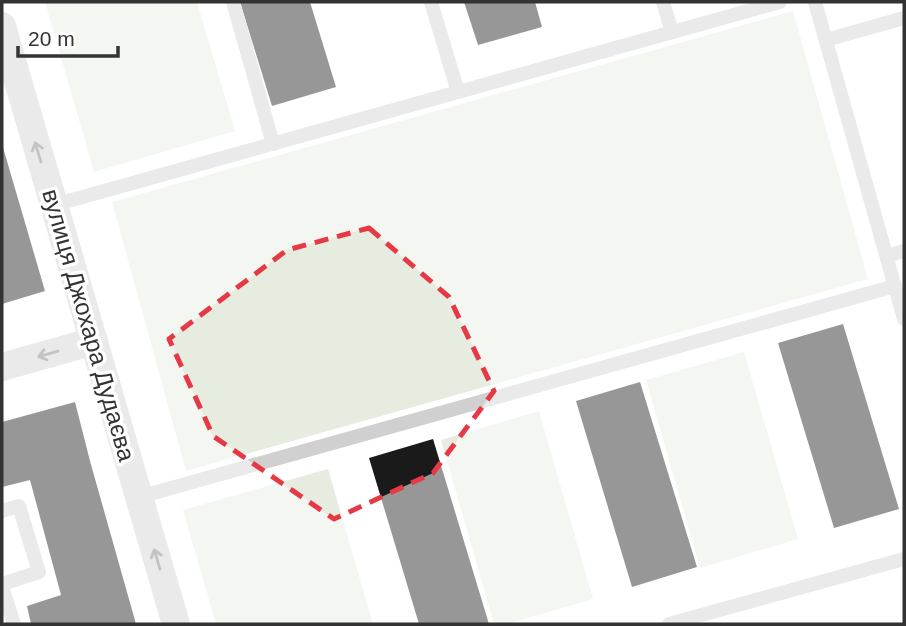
<svg xmlns="http://www.w3.org/2000/svg" width="906" height="626" font-family="Helvetica,sans-serif">
<style>
.green{fill:#e6ecdf}
.building{fill:#1a1a1a}
.lines{fill:none;stroke-linecap:round;stroke-linejoin:round}
.service{stroke:#d0d0d0;stroke-width:14}
.minor{stroke:#d0d0d0;stroke-width:28}
.oneway{stroke:#7a7a7a}
.marked{fill:none;stroke:#e63946;stroke-width:5;stroke-dasharray:14 9;stroke-linejoin:round}
.labels{text-anchor:middle;dominant-baseline:central;stroke-width:7;stroke-linejoin:round;paint-order:stroke}
.street-label{font-size:24px;fill:#333;stroke:#fff}
</style>
<rect width="100%" height="100%" fill="#fff"/>
<!-- green -->
<g class="green">
<polygon points="45,2 197,2 235,131 94,172"/>
<polygon points="793,11 868,279 186,471 112,202"/>
<polygon points="744,352 798,539 700,568 646,380"/>
<polygon points="539,411 593,599 507,624 494,624 441,440"/>
<polygon points="328,469 373,624 216,624 183,510"/>
</g>
<!-- building -->
<g class="building">
<polygon points="240,2 310,2 336,87 272,106"/>
<polygon points="464,2 535,2 542,27 478,45"/>
<polygon points="2,144 45,291 2,304"/>
<polygon points="843,324 899,509 834,528 778,343"/>
<polygon points="640,382 697,567 632,587 576,401"/>
<polygon points="75,402 90,461 136,624 31,624 27,606 61,595 30,480 2,487 2,422"/>
<polygon points="433,439 489,624 419,624 369,458"/>
</g>
<g class="lines">
<!-- service -->
<g class="service">
<polyline points="233,2 273,144"/>
<polyline points="431,2 458,92"/>
<polyline points="663,2 672,32"/>
<polyline points="815,2 904,319"/>
<polyline points="826,40 904,18"/>
<polyline points="54,205 780,2"/>
<polyline points="887,256 904,251"/>
<polyline points="139,497 895,286"/>
<polyline points="2,511 19,506 39,572 2,584"/>
<polyline points="2,587 14,624"/>
<polyline points="669,624 904,559"/>
</g>
<!-- minor -->
<g class="minor">
<polyline points="2,26 176,624"/>
<polyline points="2,367 94,341"/>
</g>
</g>
<!-- one-way arrows -->
<defs><path id="oneway-shaft" d="M-6 0H5M1.5-3L5.5 0L1.5 3" fill="none" stroke-width="1.6" stroke-linecap="round" stroke-linejoin="round" transform="scale(1.75)"/></defs>
<g class="oneway">
<use href="#oneway-shaft" transform="translate(38 152) rotate(-106)"/>
<use href="#oneway-shaft" transform="translate(48 354) rotate(164)"/>
<use href="#oneway-shaft" transform="translate(157 559) rotate(-106)"/>
</g>
<!-- marked area -->
<path d="M0 0H906V626H0ZM369 228 449 297 494 391 433 473 334 519 213 436 169 339 287 250Z" fill="#fff" fill-opacity=".55" fill-rule="evenodd"/>
<path class="marked" d="M369 228 449 297 494 391 433 473 334 519 213 436 169 339 287 250Z"/>
<g class="labels">
<!-- street labels -->
<g class="street-label">
<text transform="translate(89 325) rotate(74)">вулиця Джохара Дудаєва</text>
</g>
</g>
<!-- border -->
<rect width="906" height="626" fill="none" stroke="#333333" stroke-width="7"/>
<!-- scale -->
<path d="M18 46v10h100v-10" fill="none" stroke="#333333" stroke-width="3.5"/>
<text x="28" y="46" font-size="21" fill="#333333" stroke="#ffffff" stroke-width="5" paint-order="stroke">20 m</text>
</svg>
